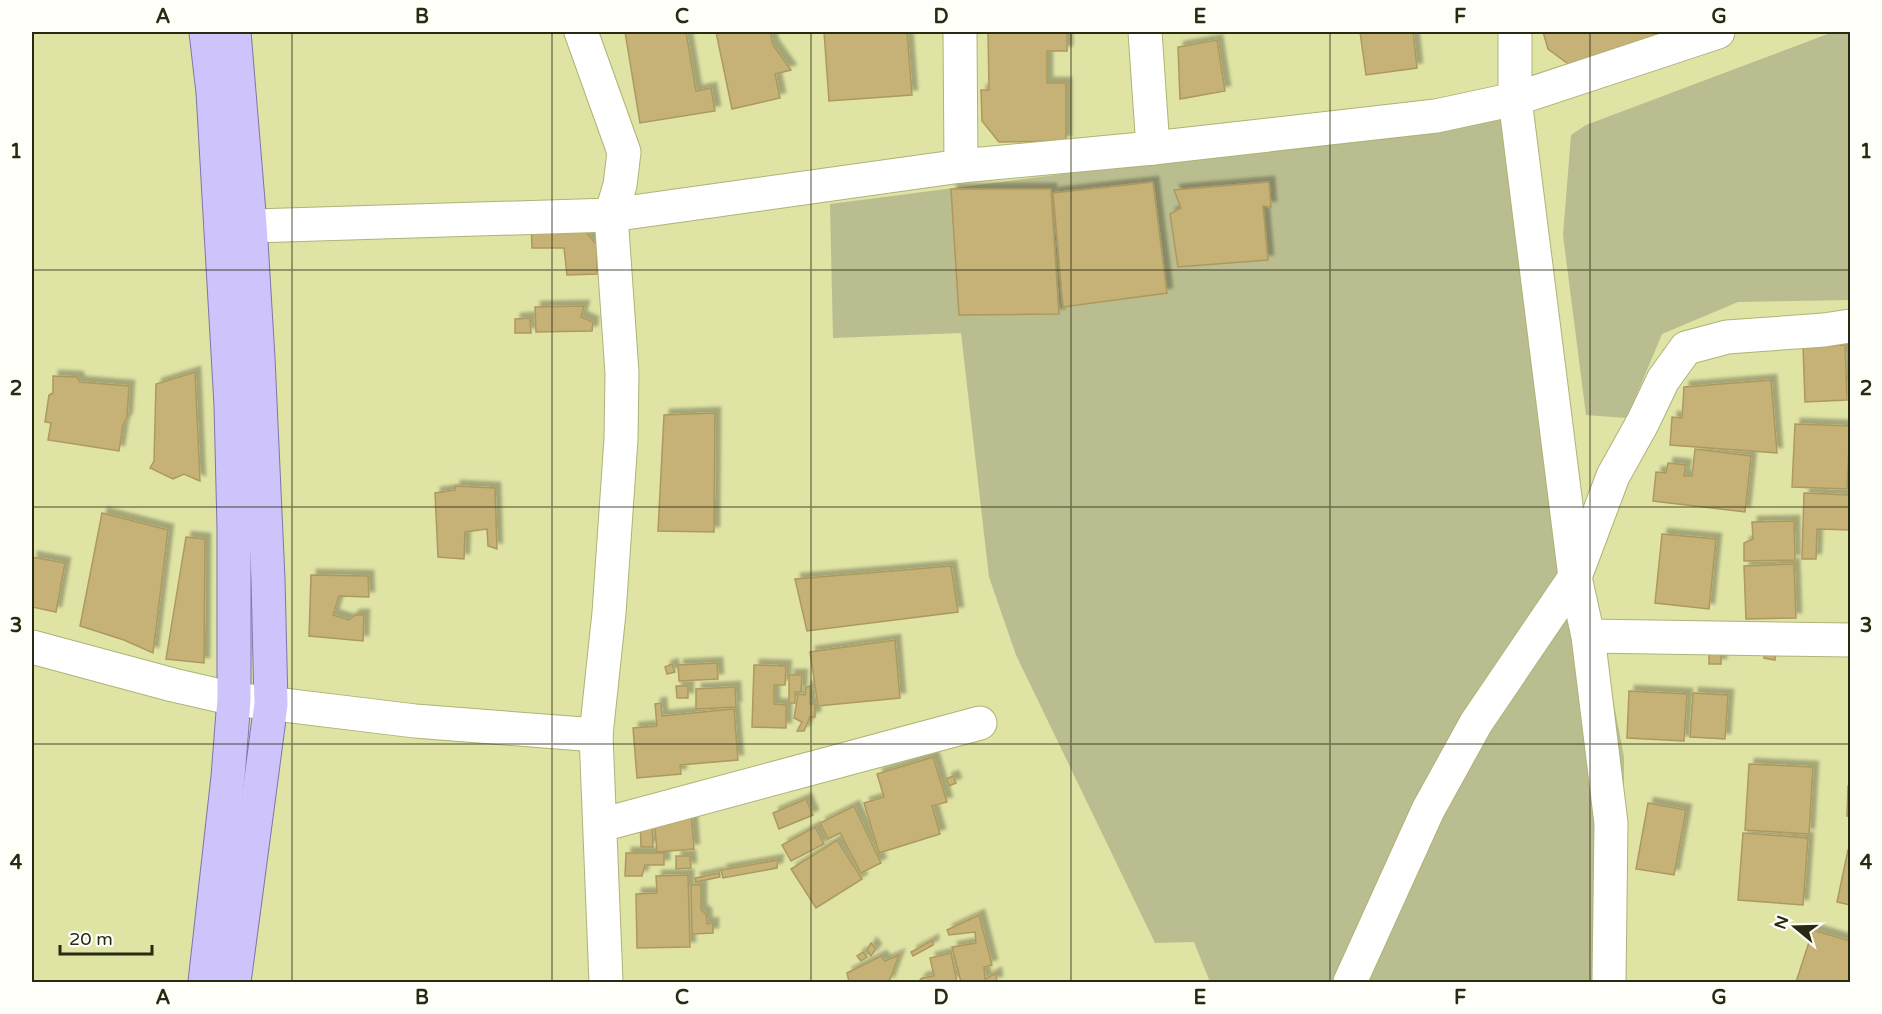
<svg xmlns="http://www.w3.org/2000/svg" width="1882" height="1014" font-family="'Varela Round',sans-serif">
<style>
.green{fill:#babd8f}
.building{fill:#c6b176;stroke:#ad995f;stroke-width:1.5;filter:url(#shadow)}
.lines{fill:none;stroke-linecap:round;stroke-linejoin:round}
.minor-casing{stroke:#afb376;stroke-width:35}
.major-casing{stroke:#7f75a8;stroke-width:35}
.minor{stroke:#fff;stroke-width:33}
.major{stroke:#cec4fb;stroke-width:33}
.grid{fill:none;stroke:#292a12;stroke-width:1.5;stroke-opacity:0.55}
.neatline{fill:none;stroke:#292a12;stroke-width:2}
.grid-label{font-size:20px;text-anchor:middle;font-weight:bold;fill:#292a12}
</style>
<defs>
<filter id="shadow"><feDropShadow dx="5.5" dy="-5.5" stdDeviation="1.5" flood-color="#0004"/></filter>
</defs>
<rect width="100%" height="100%" fill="#dfe3a4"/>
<!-- green -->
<g class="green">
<polygon points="1833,32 1850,32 1850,300 1738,302 1662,334 1627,418 1586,415 1563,235 1571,135 1586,125"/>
<polygon points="1523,115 1596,610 1624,757 1624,982 1210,982 1194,942 1155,943 1016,655 989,577 961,333 833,338 830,204"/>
</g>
<!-- building -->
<g class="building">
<polygon points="625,32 686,32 696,91 711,88 715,111 640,123"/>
<polygon points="716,32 770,32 773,45 791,70 775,74 780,98 732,109"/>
<polygon points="824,32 907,32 912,95 829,101"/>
<polygon points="988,32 1067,32 1067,51 1047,51 1047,83 1066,83 1066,141 999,142 982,121 981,90 989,90"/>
<polygon points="1360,32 1413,32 1417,68 1366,75"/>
<polygon points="1543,32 1658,32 1661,43 1571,66 1548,49"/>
<polygon points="1217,40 1225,91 1180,99 1178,47"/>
<polygon points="1153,182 1167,293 1063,307 1053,193"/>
<polygon points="1269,182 1271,207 1263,206 1268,260 1178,267 1170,214 1181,208 1174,190"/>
<polygon points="951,189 1051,189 1059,314 959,315"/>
<polygon points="576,220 597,245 597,274 567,275 564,248 532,248 531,222"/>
<polygon points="584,306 581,317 593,322 592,331 536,332 535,307"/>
<polygon points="530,318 531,333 515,333 515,319"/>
<polygon points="1845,345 1847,400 1805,402 1803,347"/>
<polygon points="195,372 200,481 184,474 173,479 150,468 154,461 156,384"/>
<polygon points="53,376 77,377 80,382 129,386 127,417 123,425 119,451 48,440 51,423 45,422 49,395 53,393"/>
<polygon points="1771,380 1777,453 1670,445 1672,417 1682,418 1684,387"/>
<polygon points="715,413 714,532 658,531 664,415"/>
<polygon points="1795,424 1850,426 1847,489 1792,487"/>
<polygon points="1695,449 1751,456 1745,512 1653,501 1656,472 1666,473 1668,463 1686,465 1684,476 1692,476"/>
<polygon points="455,486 495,488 497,549 488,546 487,529 465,532 464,559 438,557 435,493 455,490"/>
<polygon points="1804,493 1850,495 1850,530 1817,529 1816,559 1802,559"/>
<polygon points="102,513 168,530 153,653 124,640 80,626"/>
<polygon points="1794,521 1795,560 1744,561 1744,543 1753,539 1752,522"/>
<polygon points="1662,534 1716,539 1709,609 1655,603"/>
<polygon points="186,537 205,539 204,663 166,659"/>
<polygon points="32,557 65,563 56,612 32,607"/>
<polygon points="1794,564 1796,618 1746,619 1744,566"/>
<polygon points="951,566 958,612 807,631 795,579"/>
<polygon points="311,575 368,576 369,597 339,596 333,615 349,620 355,615 364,615 363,641 309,636"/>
<polygon points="1709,639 1777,640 1775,660 1764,658 1764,649 1721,648 1721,664 1709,664"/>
<polygon points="895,640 900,698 818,706 810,652"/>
<polygon points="717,663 718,679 679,681 678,665"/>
<polygon points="672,664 675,672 667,674 665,667"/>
<polygon points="754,665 786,666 785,685 774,685 774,704 786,705 786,728 752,727"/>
<polygon points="789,675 802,675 801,692 795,692 795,703 789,703"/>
<polygon points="676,686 688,686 688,698 677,698"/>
<polygon points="810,686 810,704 815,704 815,717 810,717 804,731 797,731 802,722 794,718 798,694 805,695 806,687"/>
<polygon points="735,687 736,707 696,709 696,689"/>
<polygon points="1629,691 1687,694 1684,741 1627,738"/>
<polygon points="1693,693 1728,695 1725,739 1690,737"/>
<polygon points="661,703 662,716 734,709 738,760 680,765 681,774 637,778 633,728 657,726 655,704"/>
<polygon points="933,757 947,802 932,806 940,834 879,853 864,803 884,797 877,774"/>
<polygon points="1749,764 1813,767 1809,834 1745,830"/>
<polygon points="953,776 956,783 949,786 946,779"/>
<polygon points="1848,786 1850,786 1850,816 1847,816"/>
<polygon points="806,799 813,815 779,829 773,813"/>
<polygon points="1648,803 1686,810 1674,875 1636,869"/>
<polygon points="854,806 881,863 861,873 840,833 828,839 820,823"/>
<polygon points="691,812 694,849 657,852 654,815"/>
<polygon points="652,814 653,847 641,847 640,818"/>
<polygon points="815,827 824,844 791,861 782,845"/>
<polygon points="1743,833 1808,838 1803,905 1738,900"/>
<polygon points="837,840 862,879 816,908 791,869"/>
<polygon points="1848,850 1850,851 1850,905 1837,902"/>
<polygon points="626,853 664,853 664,865 645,865 642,876 625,876"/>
<polygon points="676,856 690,856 691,868 676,869"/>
<polygon points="778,860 777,868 723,878 721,870"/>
<polygon points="719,873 720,877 696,882 695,878"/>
<polygon points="688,875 690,947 637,948 636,894 657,893 656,876"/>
<polygon points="691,885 701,885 701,910 706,914 707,924 713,923 713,933 692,934"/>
<polygon points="979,915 992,965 984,967 985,979 996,973 997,982 961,982 952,947 976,943 975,932 949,935 947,930"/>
<polygon points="1813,930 1850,941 1850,982 1796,982"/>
<polygon points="933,940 933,945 913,956 911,952"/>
<polygon points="871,943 876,949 871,956 867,950"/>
<polygon points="863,952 867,957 861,961 857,956"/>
<polygon points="951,953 957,982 918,982 922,978 934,976 930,958"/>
<polygon points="899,955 889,982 849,982 847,973 881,956 885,961"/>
</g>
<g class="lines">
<!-- minor casing -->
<g class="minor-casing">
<g id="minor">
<polyline points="581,32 624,152 620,185 611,215 622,373 621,439 609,613 596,735 606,982"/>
<polyline points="960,32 961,166"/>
<polyline points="1145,32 1153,148"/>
<polyline points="1515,32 1515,99 1575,577 1588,636 1611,823 1609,982"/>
<polyline points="221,227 611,215 961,166 1153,148 1436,116 1515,99 1718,32"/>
<polyline points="1588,636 1850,640"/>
<polyline points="32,647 173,685 234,699 415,721 596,735"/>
<polyline points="601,825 980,723"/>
<polyline points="1350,982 1428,810 1476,723 1575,577 1613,476 1643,422 1663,380 1686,348 1727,337 1824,330 1850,326"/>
</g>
</g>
<!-- major casing -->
<g class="major-casing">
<g id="major">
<polyline points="205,982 228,777 234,699 234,528 231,405 213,92 206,32"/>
<polyline points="234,982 271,704 268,579 258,358 250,225 234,32"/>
</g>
</g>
<!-- minor -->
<use href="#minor" class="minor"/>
<!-- major -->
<use href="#major" class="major"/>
</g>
<!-- grid -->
<path class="grid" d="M292 32V982M552 32V982M811 32V982M1071 32V982M1330 32V982M1590 32V982M32 270H1850M32 507H1850M32 744H1850"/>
<!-- border -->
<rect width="1882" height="1014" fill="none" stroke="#fefff9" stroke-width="66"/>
<!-- north arrow -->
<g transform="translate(1795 927) rotate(289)" stroke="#fefff9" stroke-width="4.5" paint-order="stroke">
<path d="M0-4.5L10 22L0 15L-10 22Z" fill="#292a12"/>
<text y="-9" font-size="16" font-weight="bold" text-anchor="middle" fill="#292a12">N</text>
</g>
<!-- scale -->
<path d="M60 945v9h92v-9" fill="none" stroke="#292a12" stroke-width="3"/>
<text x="69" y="945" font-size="18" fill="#292a12" stroke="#fefff9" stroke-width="4.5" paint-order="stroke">20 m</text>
<rect x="33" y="33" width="1816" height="948" class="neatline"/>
<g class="grid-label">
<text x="163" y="23">A</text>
<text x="422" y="23">B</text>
<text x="682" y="23">C</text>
<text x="941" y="23">D</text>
<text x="1200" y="23">E</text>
<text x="1460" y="23">F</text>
<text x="1719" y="23">G</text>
<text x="16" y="158">1</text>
<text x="1866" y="158">1</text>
<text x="16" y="395">2</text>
<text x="1866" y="395">2</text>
<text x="16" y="632">3</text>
<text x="1866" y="632">3</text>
<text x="16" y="869">4</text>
<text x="1866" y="869">4</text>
<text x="163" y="1004">A</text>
<text x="422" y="1004">B</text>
<text x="682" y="1004">C</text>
<text x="941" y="1004">D</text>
<text x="1200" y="1004">E</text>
<text x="1460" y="1004">F</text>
<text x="1719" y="1004">G</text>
</g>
</svg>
